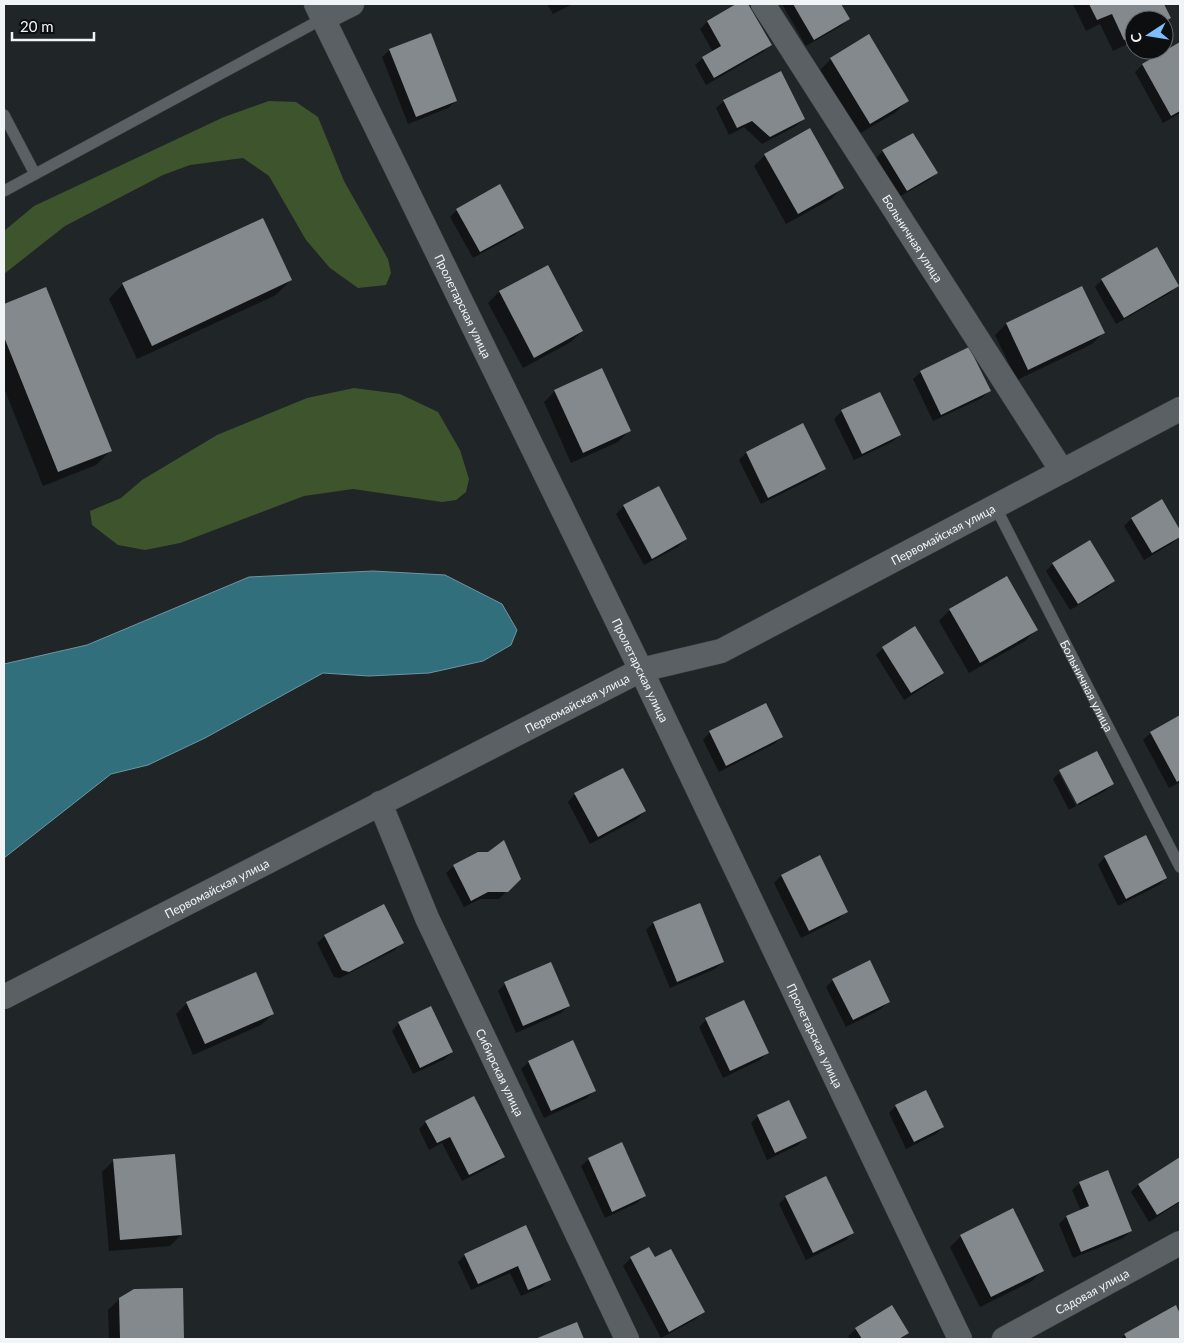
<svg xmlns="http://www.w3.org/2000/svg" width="1184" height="1343" font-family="Lato,sans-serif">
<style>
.forest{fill:#3e542d}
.water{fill:#326f7d;stroke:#6b97a2}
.shadow{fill:#0007}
.building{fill:#83898d}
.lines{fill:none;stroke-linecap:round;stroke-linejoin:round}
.service-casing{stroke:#3d4144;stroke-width:12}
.minor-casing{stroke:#3d4144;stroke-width:25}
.service{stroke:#5a6064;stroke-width:11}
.minor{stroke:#5a6064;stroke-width:24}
.labels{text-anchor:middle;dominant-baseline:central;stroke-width:4;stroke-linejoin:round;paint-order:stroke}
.street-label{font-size:12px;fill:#f1f4f7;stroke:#0c0e0f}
</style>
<rect width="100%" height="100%" fill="#202528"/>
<!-- forest -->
<g class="forest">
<polygon points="269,101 296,102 318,117 344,181 388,259 391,273 386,285 358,288 330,268 306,240 269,176 243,158 190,165 163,175 65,226 4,274 4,231 34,206 224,117"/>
<polygon points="354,388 400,394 438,412 460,450 469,479 466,492 456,500 442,502 353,489 304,496 180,543 145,550 118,545 92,525 90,511 121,498 142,480 217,435 307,398"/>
</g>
<!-- water -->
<polygon class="water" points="373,571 445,575 502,604 517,630 511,645 483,661 429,673 369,676 323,673 205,738 148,765 111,774 4,858 4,664 87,645 249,577"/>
<!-- shadow -->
<g class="shadow">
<polygon points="547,4 573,4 553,14"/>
<polygon points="739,4 747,4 771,45 763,52 706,85 695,65 703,58 713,52 700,29 707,22"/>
<polygon points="782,4 839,4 848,19 841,26 806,46"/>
<polygon points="1073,4 1163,4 1169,18 1164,23 1164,20 1134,20 1134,41 1113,51 1100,24 1086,31"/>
<polygon points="1180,44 1180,113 1163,123 1135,72 1142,65"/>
<polygon points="390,50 456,101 448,108 408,124 382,57"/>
<polygon points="831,59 907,101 896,112 859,134 820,70"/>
<polygon points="724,101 804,119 796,126 762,144 744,127 729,135 716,108"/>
<polygon points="883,151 937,173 929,180 899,197 876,158"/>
<polygon points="765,155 842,188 831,199 786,224 754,166"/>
<polygon points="457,210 522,227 515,235 473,258 450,217"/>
<polygon points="547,267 582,331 571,342 523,368 488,303 499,292"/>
<polygon points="291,280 276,295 137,359 109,299 123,284"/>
<polygon points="1102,280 1177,286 1170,293 1116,324 1095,287"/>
<polygon points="46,289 110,451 96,465 43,486 4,388 4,305"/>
<polygon points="1006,324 1103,333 1092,344 1017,380 995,335"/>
<polygon points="921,372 989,391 982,398 933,421 913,379"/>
<polygon points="555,391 629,431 618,442 571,463 544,402"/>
<polygon points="842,411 900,435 892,442 854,460 834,419"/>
<polygon points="803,425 825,469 817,476 761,504 739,460 746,453"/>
<polygon points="658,488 686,539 678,547 644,565 616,514 624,506"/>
<polygon points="1161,501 1180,533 1180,536 1174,542 1144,560 1124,526 1131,519"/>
<polygon points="1053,564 1114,581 1107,588 1070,610 1046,571"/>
<polygon points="950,610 1036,630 1025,641 969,673 939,621"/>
<polygon points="883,648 942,672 935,680 904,700 876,655"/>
<polygon points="1180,717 1180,782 1169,788 1143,740 1151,733"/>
<polygon points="710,732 782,737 774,744 719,772 703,740"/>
<polygon points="1060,771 1113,784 1105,791 1079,805"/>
<polygon points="1059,773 1076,806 1069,810 1053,779"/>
<polygon points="575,794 645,811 637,819 590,844 568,802"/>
<polygon points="819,857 846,911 839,919 801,938 774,883 781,876"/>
<polygon points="1105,857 1166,878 1159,885 1118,906 1098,865"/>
<polygon points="454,866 519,879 499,899 480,899 464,907 446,873"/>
<polygon points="653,923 723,962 715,969 670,988 646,930"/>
<polygon points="325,936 402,943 395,950 340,978 334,977 317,943"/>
<polygon points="833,980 889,1001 881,1009 846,1027 826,987"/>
<polygon points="505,984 569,1006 561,1013 516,1033 498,991"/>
<polygon points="187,1003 273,1014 261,1025 193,1055 176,1014"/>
<polygon points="706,1020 767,1053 760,1060 723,1078 699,1027"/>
<polygon points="399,1023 452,1052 445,1059 413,1074 392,1031"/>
<polygon points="529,1062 595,1090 587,1098 544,1118 521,1069"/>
<polygon points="896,1106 943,1127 936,1134 906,1149 889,1113"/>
<polygon points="758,1116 805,1138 798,1145 767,1160 751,1123"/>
<polygon points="426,1122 504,1157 496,1164 462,1181 442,1143 429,1150 419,1129"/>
<polygon points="589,1159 645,1196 637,1203 605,1218 581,1166"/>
<polygon points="1180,1159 1180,1202 1149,1222 1131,1192 1138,1185"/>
<polygon points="113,1161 181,1235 170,1246 109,1251 102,1172"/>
<polygon points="1080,1183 1131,1231 1123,1238 1073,1258 1059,1224 1066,1217 1081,1211 1072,1190"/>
<polygon points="786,1197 853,1232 846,1240 806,1260 779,1204"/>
<polygon points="526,1227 549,1279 542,1287 521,1296 510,1273 471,1290 458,1262 465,1255"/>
<polygon points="961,1236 1043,1270 1032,1281 980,1307 950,1247"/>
<polygon points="649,1249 654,1259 703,1312 696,1319 661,1338 623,1266 631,1258"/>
<polygon points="181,1289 183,1339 109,1339 108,1310 120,1299"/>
<polygon points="1175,1307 1180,1316 1180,1339 1120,1339 1125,1335"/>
<polygon points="856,1329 908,1333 901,1339 850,1339 848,1336"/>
</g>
<!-- building -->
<g class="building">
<polygon points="736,4 748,4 772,45 714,78 702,57 721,46 707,21"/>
<polygon points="793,4 841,4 850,19 814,40"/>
<polygon points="1089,4 1164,4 1171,18 1164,22 1164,20 1134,20 1134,36 1124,40 1112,14 1097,20"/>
<polygon points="431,33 457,101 416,117 389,49"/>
<polygon points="869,34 909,101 870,124 830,58"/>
<polygon points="1180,42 1180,111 1171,116 1142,64"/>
<polygon points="781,71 805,119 770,137 752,121 737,128 723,100"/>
<polygon points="810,128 844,188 798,214 764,154"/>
<polygon points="913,133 938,173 907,191 882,150"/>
<polygon points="500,184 524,228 480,252 456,209"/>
<polygon points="263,218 292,280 152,346 122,283"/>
<polygon points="1157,247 1179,286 1124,318 1101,279"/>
<polygon points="548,265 583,331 534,358 499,291"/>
<polygon points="1082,286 1105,333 1028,370 1006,323"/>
<polygon points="46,287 112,451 58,472 4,337 4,304"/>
<polygon points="969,347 991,391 941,415 920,371"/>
<polygon points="602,368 631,431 583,453 554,390"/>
<polygon points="880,392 901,435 862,454 841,410"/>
<polygon points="803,423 826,469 768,498 746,452"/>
<polygon points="659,486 687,539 652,559 623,505"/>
<polygon points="1162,499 1180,530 1180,537 1152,553 1131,518"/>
<polygon points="1090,540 1115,581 1078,604 1052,563"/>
<polygon points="1007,576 1038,630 980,663 949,609"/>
<polygon points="915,626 944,673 911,693 882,647"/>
<polygon points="766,703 783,737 726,766 709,731"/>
<polygon points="1180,715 1180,780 1177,782 1150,732"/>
<polygon points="1097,751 1114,784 1077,804 1059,770"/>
<polygon points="623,768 646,811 598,837 574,793"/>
<polygon points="1146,835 1167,878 1126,899 1104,856"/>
<polygon points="504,840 521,879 508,892 488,892 471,901 453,865 478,852 488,852"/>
<polygon points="820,855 848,912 809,931 781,875"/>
<polygon points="700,903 724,962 677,982 653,922"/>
<polygon points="384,904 404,943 349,972 342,970 324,935"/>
<polygon points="870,960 890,1002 853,1020 832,979"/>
<polygon points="551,962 570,1006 523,1026 504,982"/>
<polygon points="256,972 274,1014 205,1044 186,1002"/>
<polygon points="744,1000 769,1053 730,1071 705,1018"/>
<polygon points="431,1006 453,1052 420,1068 398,1022"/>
<polygon points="573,1040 596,1091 551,1111 528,1061"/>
<polygon points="926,1090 944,1127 914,1142 895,1105"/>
<polygon points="474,1096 505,1157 469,1175 450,1137 437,1143 425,1121"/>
<polygon points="789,1100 807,1138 775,1153 757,1115"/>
<polygon points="622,1142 646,1196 612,1212 588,1158"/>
<polygon points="175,1154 182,1235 120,1240 113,1159"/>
<polygon points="1180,1157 1180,1201 1157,1215 1138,1184"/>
<polygon points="1108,1170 1132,1231 1081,1252 1066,1216 1089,1206 1079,1182"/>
<polygon points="826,1176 854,1233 813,1253 785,1196"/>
<polygon points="1013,1208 1044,1271 991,1297 960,1235"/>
<polygon points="526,1225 551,1280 528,1290 518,1266 478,1284 464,1254"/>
<polygon points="649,1247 655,1257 671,1249 705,1312 669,1332 630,1257"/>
<polygon points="183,1288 184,1339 120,1339 119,1298 134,1289"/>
<polygon points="892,1305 909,1333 899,1339 862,1339 855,1328"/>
<polygon points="1176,1305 1180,1314 1180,1339 1127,1339 1124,1334"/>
<polygon points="577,1322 584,1339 535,1339"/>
</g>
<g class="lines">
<!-- service casing -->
<g class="service-casing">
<g id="service">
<polyline points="4,115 35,174"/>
<polyline points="4,191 324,18"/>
<path id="s1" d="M995 506 1180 867"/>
</g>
</g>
<!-- minor casing -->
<g class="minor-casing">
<g id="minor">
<path id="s2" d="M316 4 641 670 960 1339"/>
<path id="s3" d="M763 4 1062 471"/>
<polyline points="324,18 352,4"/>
<path id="s4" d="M380 803 427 918 627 1339"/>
<path id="s5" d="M4 997 641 670 721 651 1180 409"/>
<path id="s6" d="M1004 1339 1180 1243"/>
</g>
</g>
<!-- service -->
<use href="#service" class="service"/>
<!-- minor -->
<use href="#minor" class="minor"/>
</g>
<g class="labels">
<!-- street labels -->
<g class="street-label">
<text stroke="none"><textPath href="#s3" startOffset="278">Больничная улица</textPath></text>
<text stroke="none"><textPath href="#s2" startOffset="336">Пролетарская улица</textPath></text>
<text stroke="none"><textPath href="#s5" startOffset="1049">Первомайская улица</textPath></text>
<text stroke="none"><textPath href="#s2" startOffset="741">Пролетарская улица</textPath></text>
<text stroke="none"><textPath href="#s1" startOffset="202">Больничная улица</textPath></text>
<text stroke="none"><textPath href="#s5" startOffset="644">Первомайская улица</textPath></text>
<text stroke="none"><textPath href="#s5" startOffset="239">Первомайская улица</textPath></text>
<text stroke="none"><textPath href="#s2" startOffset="1146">Пролетарская улица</textPath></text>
<text stroke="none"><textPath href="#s4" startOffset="295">Сибирская улица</textPath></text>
<text stroke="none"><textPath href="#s6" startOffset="100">Садовая улица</textPath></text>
</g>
</g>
<!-- border -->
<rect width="1184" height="1343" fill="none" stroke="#f1f4f7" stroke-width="10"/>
<!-- north arrow -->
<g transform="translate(1149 35) rotate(258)"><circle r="24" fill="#0c0e0f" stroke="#686a6c"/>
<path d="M0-4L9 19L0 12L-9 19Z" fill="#7cbef9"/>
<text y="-8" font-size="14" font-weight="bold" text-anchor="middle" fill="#f1f4f7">С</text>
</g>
<!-- scale -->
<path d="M12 32v8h82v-8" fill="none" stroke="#f1f4f7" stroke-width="2.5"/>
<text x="20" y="32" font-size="15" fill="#f1f4f7" stroke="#0c0e0f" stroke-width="4" paint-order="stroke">20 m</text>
</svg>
